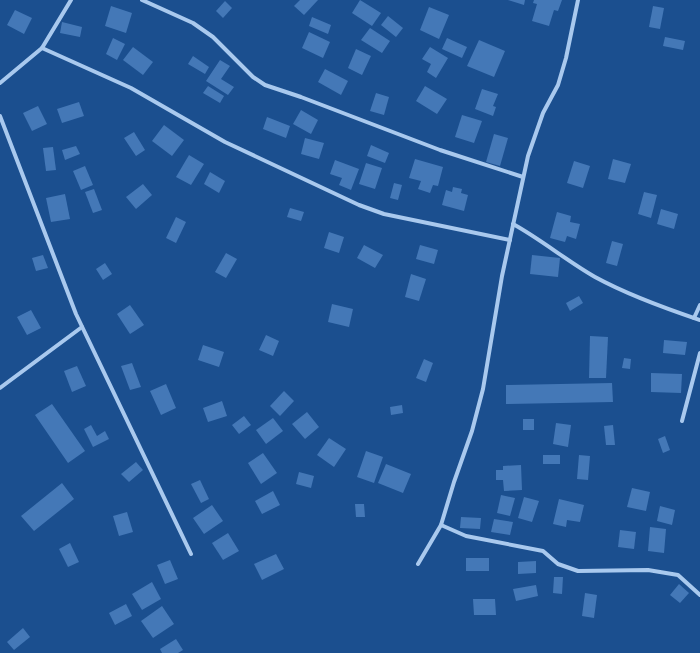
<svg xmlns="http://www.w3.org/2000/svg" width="700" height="653" font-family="'Work Sans',sans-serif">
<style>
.building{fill:#4478b7}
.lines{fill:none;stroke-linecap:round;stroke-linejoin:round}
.minor{stroke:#a9c9ee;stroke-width:4}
</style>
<rect width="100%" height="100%" fill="#1b4f8f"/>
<!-- building -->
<g class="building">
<polygon points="300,0 318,0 304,15 294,6"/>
<polygon points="360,0 381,13 372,26 352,13"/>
<polygon points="508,0 525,0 524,5"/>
<polygon points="534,0 562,0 558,11 554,10 549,26 532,21 537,4 533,3"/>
<polygon points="225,1 232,8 223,18 216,11"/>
<polygon points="111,6 132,13 126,33 105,26"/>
<polygon points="653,6 664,8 660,29 649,27"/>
<polygon points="429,7 449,15 439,39 420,30"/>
<polygon points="15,10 32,18 24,34 7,25"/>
<polygon points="388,16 403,28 396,37 381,25"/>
<polygon points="312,17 331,25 328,34 309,26"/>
<polygon points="62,22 82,27 80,37 60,33"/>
<polygon points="370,28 390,41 382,53 361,40"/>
<polygon points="309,32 330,42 323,58 302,48"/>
<polygon points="665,37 685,41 683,50 663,46"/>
<polygon points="113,38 125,44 117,60 106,54"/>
<polygon points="447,38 467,47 462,58 442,49"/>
<polygon points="479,40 505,51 494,77 467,66"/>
<polygon points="133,47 153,62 143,75 123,60"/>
<polygon points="430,47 448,58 436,78 427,72 431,64 422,59"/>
<polygon points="356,49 371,56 362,75 348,68"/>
<polygon points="193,56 209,67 205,74 188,64"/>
<polygon points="220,60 230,66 221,79 234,87 228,95 206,81"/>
<polygon points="325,69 348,81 341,95 318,82"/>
<polygon points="208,86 224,96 220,103 203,93"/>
<polygon points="425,86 447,99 437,114 416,101"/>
<polygon points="482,89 498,94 493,106 496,107 493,116 475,109"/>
<polygon points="376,93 389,97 384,115 370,111"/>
<polygon points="79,102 84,116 62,123 57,109"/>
<polygon points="38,106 47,124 32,131 23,113"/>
<polygon points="301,110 318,120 311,134 293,124"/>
<polygon points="462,115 482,121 474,143 455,137"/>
<polygon points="267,117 290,126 286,138 263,129"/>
<polygon points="164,125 184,140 172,156 152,141"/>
<polygon points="134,132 145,150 136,156 124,138"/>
<polygon points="494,134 508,138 500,166 486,162"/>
<polygon points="305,138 324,143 319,159 301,154"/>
<polygon points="371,145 389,153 385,163 367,156"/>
<polygon points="76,146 80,154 65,160 62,150"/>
<polygon points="53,147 56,170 46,171 43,148"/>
<polygon points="189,155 204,164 191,185 176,177"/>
<polygon points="415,159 443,167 438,186 433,185 430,193 418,189 421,181 409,178"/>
<polygon points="613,159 631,164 625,183 608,179"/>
<polygon points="335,160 359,169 351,190 339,185 342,178 330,174"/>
<polygon points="574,161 590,166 583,188 567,183"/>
<polygon points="366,163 382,168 375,189 359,184"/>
<polygon points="85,166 93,185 81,190 73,171"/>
<polygon points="210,172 225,181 219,193 204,184"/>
<polygon points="394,183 402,185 398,200 390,198"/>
<polygon points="143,184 152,195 136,209 126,197"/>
<polygon points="453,187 462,189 461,193 468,195 464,211 442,205 446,190 452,192"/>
<polygon points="94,189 102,210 93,213 85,192"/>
<polygon points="644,192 657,195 651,218 638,214"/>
<polygon points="65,194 70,219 51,222 46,198"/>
<polygon points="290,208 304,212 301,221 287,217"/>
<polygon points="661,209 678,214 674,229 657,224"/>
<polygon points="557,212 571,216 570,222 580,224 576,239 567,236 565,242 550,238"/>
<polygon points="176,217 186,222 176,243 166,238"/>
<polygon points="329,232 344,237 339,253 324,248"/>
<polygon points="612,241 623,244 617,266 606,263"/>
<polygon points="364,245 383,255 375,268 357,258"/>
<polygon points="420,245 438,250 434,264 416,259"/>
<polygon points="226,253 237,259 226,278 215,272"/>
<polygon points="43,255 48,268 36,271 32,258"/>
<polygon points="532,255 560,258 558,277 530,274"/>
<polygon points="105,263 112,274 103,280 96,269"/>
<polygon points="411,274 426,279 419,301 405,297"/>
<polygon points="579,296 583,303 570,311 566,303"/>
<polygon points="332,304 353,309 349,327 328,322"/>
<polygon points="130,305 144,325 130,334 117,314"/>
<polygon points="31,310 41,328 27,335 17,317"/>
<polygon points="266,335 279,341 273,356 259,350"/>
<polygon points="590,336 608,337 606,378 589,378"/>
<polygon points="664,340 687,342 685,355 663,353"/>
<polygon points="203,345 224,352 219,367 198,360"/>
<polygon points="624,358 631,359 630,369 622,368"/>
<polygon points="424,359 433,363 426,382 416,378"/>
<polygon points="132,363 141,387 130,390 121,366"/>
<polygon points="77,366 86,386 72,392 64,371"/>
<polygon points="651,373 682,374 681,393 651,392"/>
<polygon points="612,383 613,402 506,404 506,385"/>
<polygon points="166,384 176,408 161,415 150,391"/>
<polygon points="284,391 294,401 280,416 270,406"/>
<polygon points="222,401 227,416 208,422 203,408"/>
<polygon points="52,404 85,451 68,463 35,415"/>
<polygon points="402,405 403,413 391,415 390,407"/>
<polygon points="307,412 319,427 305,439 292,424"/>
<polygon points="244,416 251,425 239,434 232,425"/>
<polygon points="273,418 283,431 266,444 256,430"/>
<rect x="523" y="419" width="11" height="11"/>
<polygon points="556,423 571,425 568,447 553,444"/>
<polygon points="91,425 97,436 105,431 109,439 93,447 84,429"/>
<polygon points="613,425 615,445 606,445 604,426"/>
<polygon points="665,436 670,450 663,453 658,439"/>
<polygon points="329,438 346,449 334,467 317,455"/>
<polygon points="366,451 383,457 374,483 357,477"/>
<polygon points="263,453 277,473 261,484 248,463"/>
<rect x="543" y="455" width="17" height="9"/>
<polygon points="579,455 590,456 588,480 577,479"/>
<polygon points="136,462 143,470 129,482 121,474"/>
<polygon points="386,464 411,474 403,493 378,483"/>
<polygon points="521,465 522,490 504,491 503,480 496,480 496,470 503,470 503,466"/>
<polygon points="299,472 314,476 311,488 296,484"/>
<polygon points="200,480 209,499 201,503 191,484"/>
<polygon points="62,483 74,499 34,531 21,516"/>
<polygon points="632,488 650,492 646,511 627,507"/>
<polygon points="273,491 280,505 262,514 255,501"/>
<polygon points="501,495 515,498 510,516 497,513"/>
<polygon points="524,497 539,501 532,522 518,518"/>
<polygon points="559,499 584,505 580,522 567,520 566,527 553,524"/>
<polygon points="355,504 364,504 365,517 356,517"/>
<polygon points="212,505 223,521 204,534 193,518"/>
<polygon points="660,506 675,510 672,525 657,521"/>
<polygon points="127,512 133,532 119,536 113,516"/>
<polygon points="461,517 481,518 480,529 460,528"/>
<polygon points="494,519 513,522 510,535 491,532"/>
<polygon points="650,527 666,529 664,553 648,551"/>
<polygon points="620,530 636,532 634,549 618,547"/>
<polygon points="228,533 239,551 223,560 212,543"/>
<polygon points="70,543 79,562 68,567 59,549"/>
<polygon points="276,554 284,569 262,580 254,564"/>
<rect x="466" y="558" width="23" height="13"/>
<polygon points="170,560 178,579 165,584 157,565"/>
<polygon points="536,561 536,573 518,574 518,562"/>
<polygon points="554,577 563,577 562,594 553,593"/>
<polygon points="152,582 161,599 142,610 132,594"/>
<polygon points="679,584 689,593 680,603 670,595"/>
<polygon points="536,585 538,596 516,601 513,589"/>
<polygon points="585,593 597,595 594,618 582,616"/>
<polygon points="473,599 495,599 496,615 474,615"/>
<polygon points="126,604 132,616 115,625 109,613"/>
<polygon points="162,606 174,624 153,638 141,621"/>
<polygon points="23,628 30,637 14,650 7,642"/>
<polygon points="176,639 183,650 178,653 162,653 160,649"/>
</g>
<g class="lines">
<!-- minor -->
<g class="minor">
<polyline points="142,0 193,23 213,37 253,77 265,85 301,97 440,150 523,177"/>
<polyline points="42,48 131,88 225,142 359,205 384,214 510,240"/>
<polyline points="0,83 42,48 71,0"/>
<polyline points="0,116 76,314 191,554"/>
<path d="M513 224C542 240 567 261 595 277 628 295 664 308 700 320"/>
<polyline points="694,318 700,305"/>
<polyline points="0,388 82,327"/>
<polyline points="682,421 700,353"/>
<polyline points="441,525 466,536 543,551 558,564 578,571 648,570 678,575 700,595"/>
<polyline points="418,564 441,525 454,482 472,431 483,389 502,276 528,156 543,113 558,85 566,58 578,0"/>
</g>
</g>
</svg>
